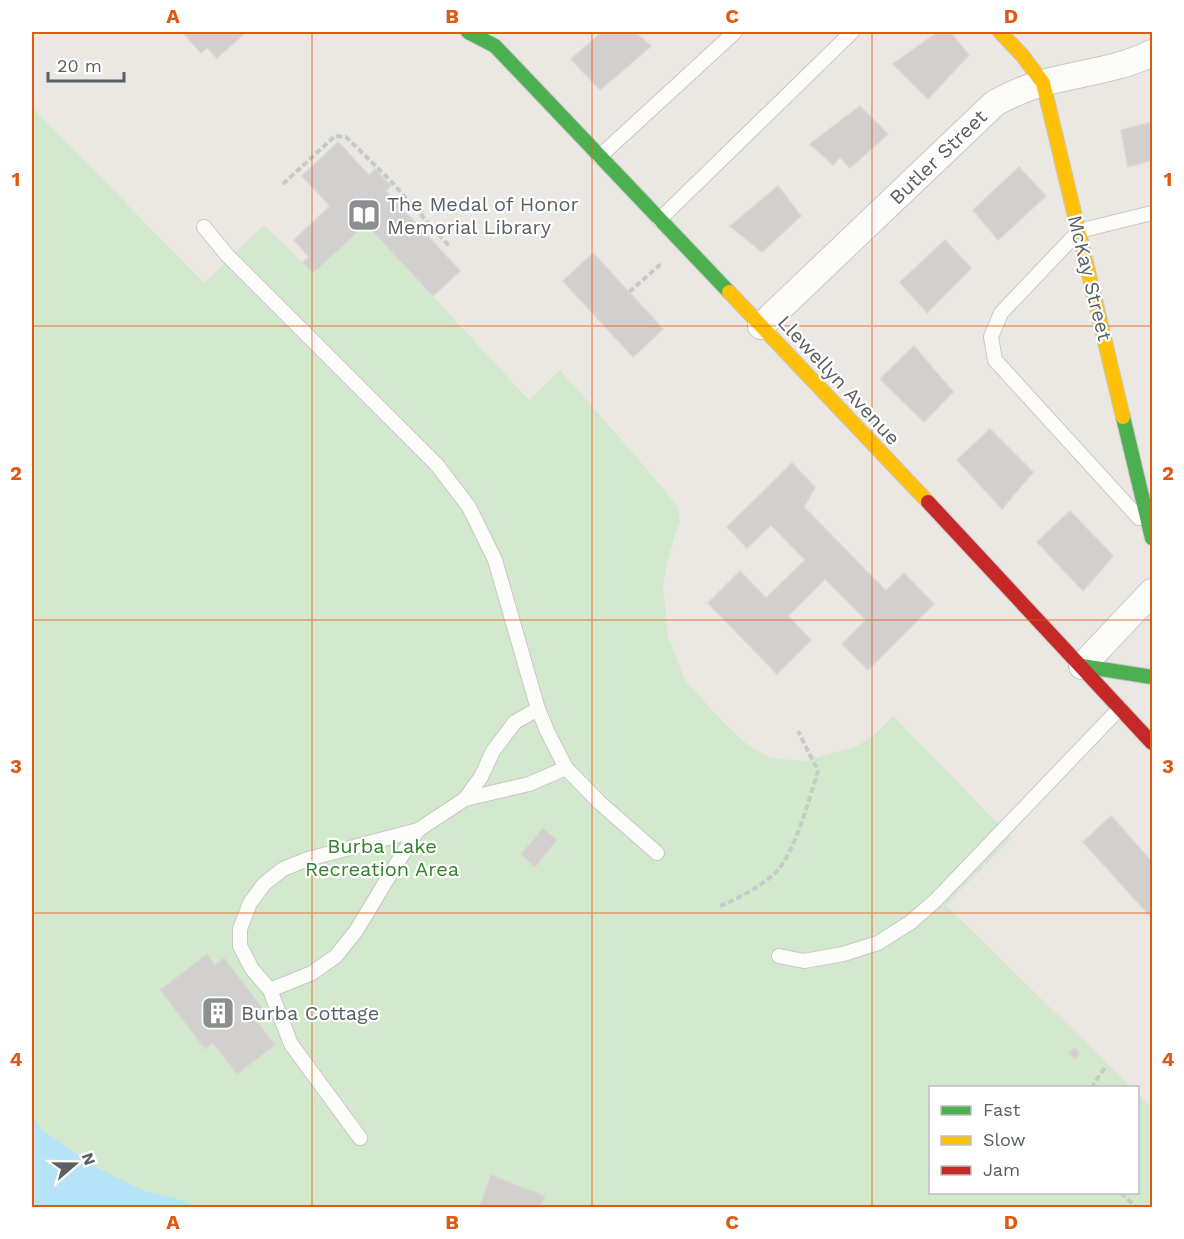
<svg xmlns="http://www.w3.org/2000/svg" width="1184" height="1239" font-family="'Work Sans',sans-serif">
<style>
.green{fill:#d3e9cd}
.water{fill:#b6e3f7}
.building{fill:#d2d0ce;stroke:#dad7d3;stroke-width:1.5}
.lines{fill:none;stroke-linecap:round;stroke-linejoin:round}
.lane-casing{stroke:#c7c7c7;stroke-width:16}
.street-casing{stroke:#c7c7c7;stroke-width:28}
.fast-casing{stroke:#c7c7c6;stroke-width:16}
.slow-casing{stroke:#c7c7c6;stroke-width:16}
.jam-casing{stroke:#c7c7c6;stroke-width:16}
.path{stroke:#c5ccc8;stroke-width:4;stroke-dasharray:6 3;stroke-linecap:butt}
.lane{stroke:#fcfcfb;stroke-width:14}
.street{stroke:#fcfcfb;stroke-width:26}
.fast{stroke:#4caf50;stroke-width:14}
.slow{stroke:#ffc107;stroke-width:14}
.jam{stroke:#c62828;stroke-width:14}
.grid{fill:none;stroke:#e15910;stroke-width:1.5;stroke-opacity:0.55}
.labels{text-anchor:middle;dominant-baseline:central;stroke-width:4.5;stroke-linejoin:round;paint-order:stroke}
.street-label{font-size:20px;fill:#595f63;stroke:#fff}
.poi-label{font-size:20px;fill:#595f63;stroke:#fff;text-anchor:start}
.park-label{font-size:20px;fill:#31822b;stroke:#fff}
.neatline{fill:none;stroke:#e15910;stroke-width:2}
.grid-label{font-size:20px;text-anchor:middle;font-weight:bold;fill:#e15910}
</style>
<rect width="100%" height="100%" fill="#ebe8e4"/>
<!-- green -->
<polygon class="green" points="32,107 204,283 264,225 313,273 366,224 529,400 560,370 646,468 678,507 680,523 676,531 667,563 663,586 668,636 685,680 721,720 748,745 771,758 805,761 857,746 873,736 893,716 1012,838 946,905 1131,1087 930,1088 930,1192 1138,1192 1138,1093 1152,1108 1152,1207 32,1207"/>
<!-- water -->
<polygon class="water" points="32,1117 41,1129 96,1167 142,1190 184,1201 197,1207 32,1207"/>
<!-- building -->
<g class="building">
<polygon points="188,32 246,32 217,58 207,48 201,53 185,35"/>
<polygon points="602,32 635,32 651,46 600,90 571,59"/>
<polygon points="938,32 950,32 969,55 928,99 893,64"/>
<polygon points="860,106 888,134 850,168 840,157 833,165 810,144"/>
<polygon points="1152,122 1152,160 1128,167 1121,130"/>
<polygon points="338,142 369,175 375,169 391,186 386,191 460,271 433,296 366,224 313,273 303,262 309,257 294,240 330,206 302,176"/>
<polygon points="1019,167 1046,196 998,240 973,210"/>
<polygon points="778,186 801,216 762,252 730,226"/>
<polygon points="945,240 971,268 927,313 900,282"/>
<polygon points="593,253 663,329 633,357 563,281"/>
<polygon points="914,346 953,392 924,422 880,379"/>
<polygon points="990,429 1033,472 1002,509 957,460"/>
<polygon points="792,463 815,487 804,507 886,591 904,573 934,604 868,670 842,644 866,620 825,579 788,616 811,640 777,674 708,603 740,571 766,598 805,560 771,525 747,548 727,527"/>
<polygon points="1070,511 1113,556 1083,591 1037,542"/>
<polygon points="1111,816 1152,862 1152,918 1083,842"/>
<polygon points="543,828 557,840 535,867 521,854"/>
<polygon points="207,954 215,965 224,958 263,1009 253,1016 275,1045 237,1074 213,1043 205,1049 160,990"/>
<polygon points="1074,1047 1080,1053 1075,1059 1069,1053"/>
<polygon points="491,1175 545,1196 540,1208 479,1208"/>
</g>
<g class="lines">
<!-- lane casing -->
<g class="lane-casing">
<g id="lane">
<polyline points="599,157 735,32"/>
<polyline points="659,220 852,32"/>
<polyline points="204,227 227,255 437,465 469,507 495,560 538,709 548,733 566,768 599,802 657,853"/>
<polyline points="1139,518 995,360 991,337 1001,313 1079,231 1152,213"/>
<polyline points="465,799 529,784 566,768"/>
<polyline points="779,956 804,961 843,954 878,943 911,922 936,900 1120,708"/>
<polyline points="270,990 312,973 336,956 356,931 397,863 418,830"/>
<polyline points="360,1138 291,1044 270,990 252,969 240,946 240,929 250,903 264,884 283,869 308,859 418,830 465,799 481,777 493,751 515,722 538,709"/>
</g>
</g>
<!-- street casing -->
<g class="street-casing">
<g id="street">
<path d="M761 326 995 103C1010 95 1025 88 1043 83 1079 73 1118 70 1152 53"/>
<polyline points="1082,666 1152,592"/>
</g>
</g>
<!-- fast casing -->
<g class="fast-casing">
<g id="fast">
<polyline points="468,32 495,46 729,292"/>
<polyline points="1123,417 1152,538"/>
<polyline points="1082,666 1152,677"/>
</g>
</g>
<!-- slow casing -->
<g class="slow-casing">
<g id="slow">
<polyline points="1000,32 1022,55 1043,83 1123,417"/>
<polyline points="729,292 928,502"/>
</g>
</g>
<!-- jam casing -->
<g class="jam-casing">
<polyline id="jam" points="928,502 1152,743"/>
</g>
<!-- path -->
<g class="path">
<polyline points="283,184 335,136 346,137 388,178 449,246"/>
<polyline points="629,292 661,264"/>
<path d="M720 906C739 898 760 887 775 873 794 856 810 796 818 771L798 731"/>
<polyline points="1091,1088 1105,1067"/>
<polyline points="1121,1193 1137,1208"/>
</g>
<!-- lane -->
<use href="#lane" class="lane"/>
<!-- street -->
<use href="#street" class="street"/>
<!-- fast -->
<use href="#fast" class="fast"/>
<!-- slow -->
<use href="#slow" class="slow"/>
<!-- jam -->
<use href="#jam" class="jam"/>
</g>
<!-- grid -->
<path class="grid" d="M312 32V1208M592 32V1208M872 32V1208M32 326H1152M32 620H1152M32 913H1152"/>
<!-- icons -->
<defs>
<g id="library-square" transform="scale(1.725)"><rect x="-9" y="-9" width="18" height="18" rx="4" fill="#8c8f90" stroke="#fff"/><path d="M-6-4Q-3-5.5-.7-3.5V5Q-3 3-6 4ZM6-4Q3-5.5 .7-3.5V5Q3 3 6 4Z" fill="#fff"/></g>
<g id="building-square" transform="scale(1.725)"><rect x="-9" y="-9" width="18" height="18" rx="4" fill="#8c8f90" stroke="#fff"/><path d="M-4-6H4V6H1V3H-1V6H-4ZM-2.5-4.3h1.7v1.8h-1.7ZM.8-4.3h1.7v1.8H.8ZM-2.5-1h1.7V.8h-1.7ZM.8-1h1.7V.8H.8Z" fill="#fff"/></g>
</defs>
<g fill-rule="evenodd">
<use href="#library-square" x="364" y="215"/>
<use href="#building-square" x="218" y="1013"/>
</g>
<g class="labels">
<!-- street labels -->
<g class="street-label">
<text transform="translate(938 157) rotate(-44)">Butler Street</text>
<text transform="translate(1090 278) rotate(76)">McKay Street</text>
<text transform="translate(839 380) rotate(47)">Llewellyn Avenue</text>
</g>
<!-- poi labels -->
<g class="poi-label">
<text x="387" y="204">The Medal of Honor<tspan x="387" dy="23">Memorial Library</tspan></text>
<text x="241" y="1013">Burba Cottage</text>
</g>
<!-- park labels -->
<g class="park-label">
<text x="382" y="846">Burba Lake<tspan x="382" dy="23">Recreation Area</tspan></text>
</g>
</g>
<!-- border -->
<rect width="1184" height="1239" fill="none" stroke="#ffffff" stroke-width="66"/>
<!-- legend -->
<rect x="929" y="1086" width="210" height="108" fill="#ffffff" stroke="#bdbfc1" stroke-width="1.5"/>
<rect x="941" y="1106" width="30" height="9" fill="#4caf50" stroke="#bdbfc1" stroke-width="1.5"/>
<text x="983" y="1116" font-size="18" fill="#595f63">Fast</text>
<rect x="941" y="1136" width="30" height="9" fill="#ffc107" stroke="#bdbfc1" stroke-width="1.5"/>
<text x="983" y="1146" font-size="18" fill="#595f63">Slow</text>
<rect x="941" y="1166" width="30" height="9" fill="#c62828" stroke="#bdbfc1" stroke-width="1.5"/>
<text x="983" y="1176" font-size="18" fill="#595f63">Jam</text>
<!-- north arrow -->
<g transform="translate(75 1164) rotate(70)" stroke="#ffffff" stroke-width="4.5" paint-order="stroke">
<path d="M0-4.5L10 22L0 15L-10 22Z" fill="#595f63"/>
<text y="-9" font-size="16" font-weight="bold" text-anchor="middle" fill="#595f63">N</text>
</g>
<!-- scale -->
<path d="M48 72v9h76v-9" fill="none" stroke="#595f63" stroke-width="3"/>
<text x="57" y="72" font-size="18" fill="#595f63" stroke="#ffffff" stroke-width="4.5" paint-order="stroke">20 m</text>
<rect x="33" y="33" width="1118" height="1173" class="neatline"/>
<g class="grid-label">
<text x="173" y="23">A</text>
<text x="452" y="23">B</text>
<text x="732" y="23">C</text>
<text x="1011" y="23">D</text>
<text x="16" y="186">1</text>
<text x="1168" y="186">1</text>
<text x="16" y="480">2</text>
<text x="1168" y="480">2</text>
<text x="16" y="773">3</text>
<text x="1168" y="773">3</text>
<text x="16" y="1066">4</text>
<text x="1168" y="1066">4</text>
<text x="173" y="1229">A</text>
<text x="452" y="1229">B</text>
<text x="732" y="1229">C</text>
<text x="1011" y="1229">D</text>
</g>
</svg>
